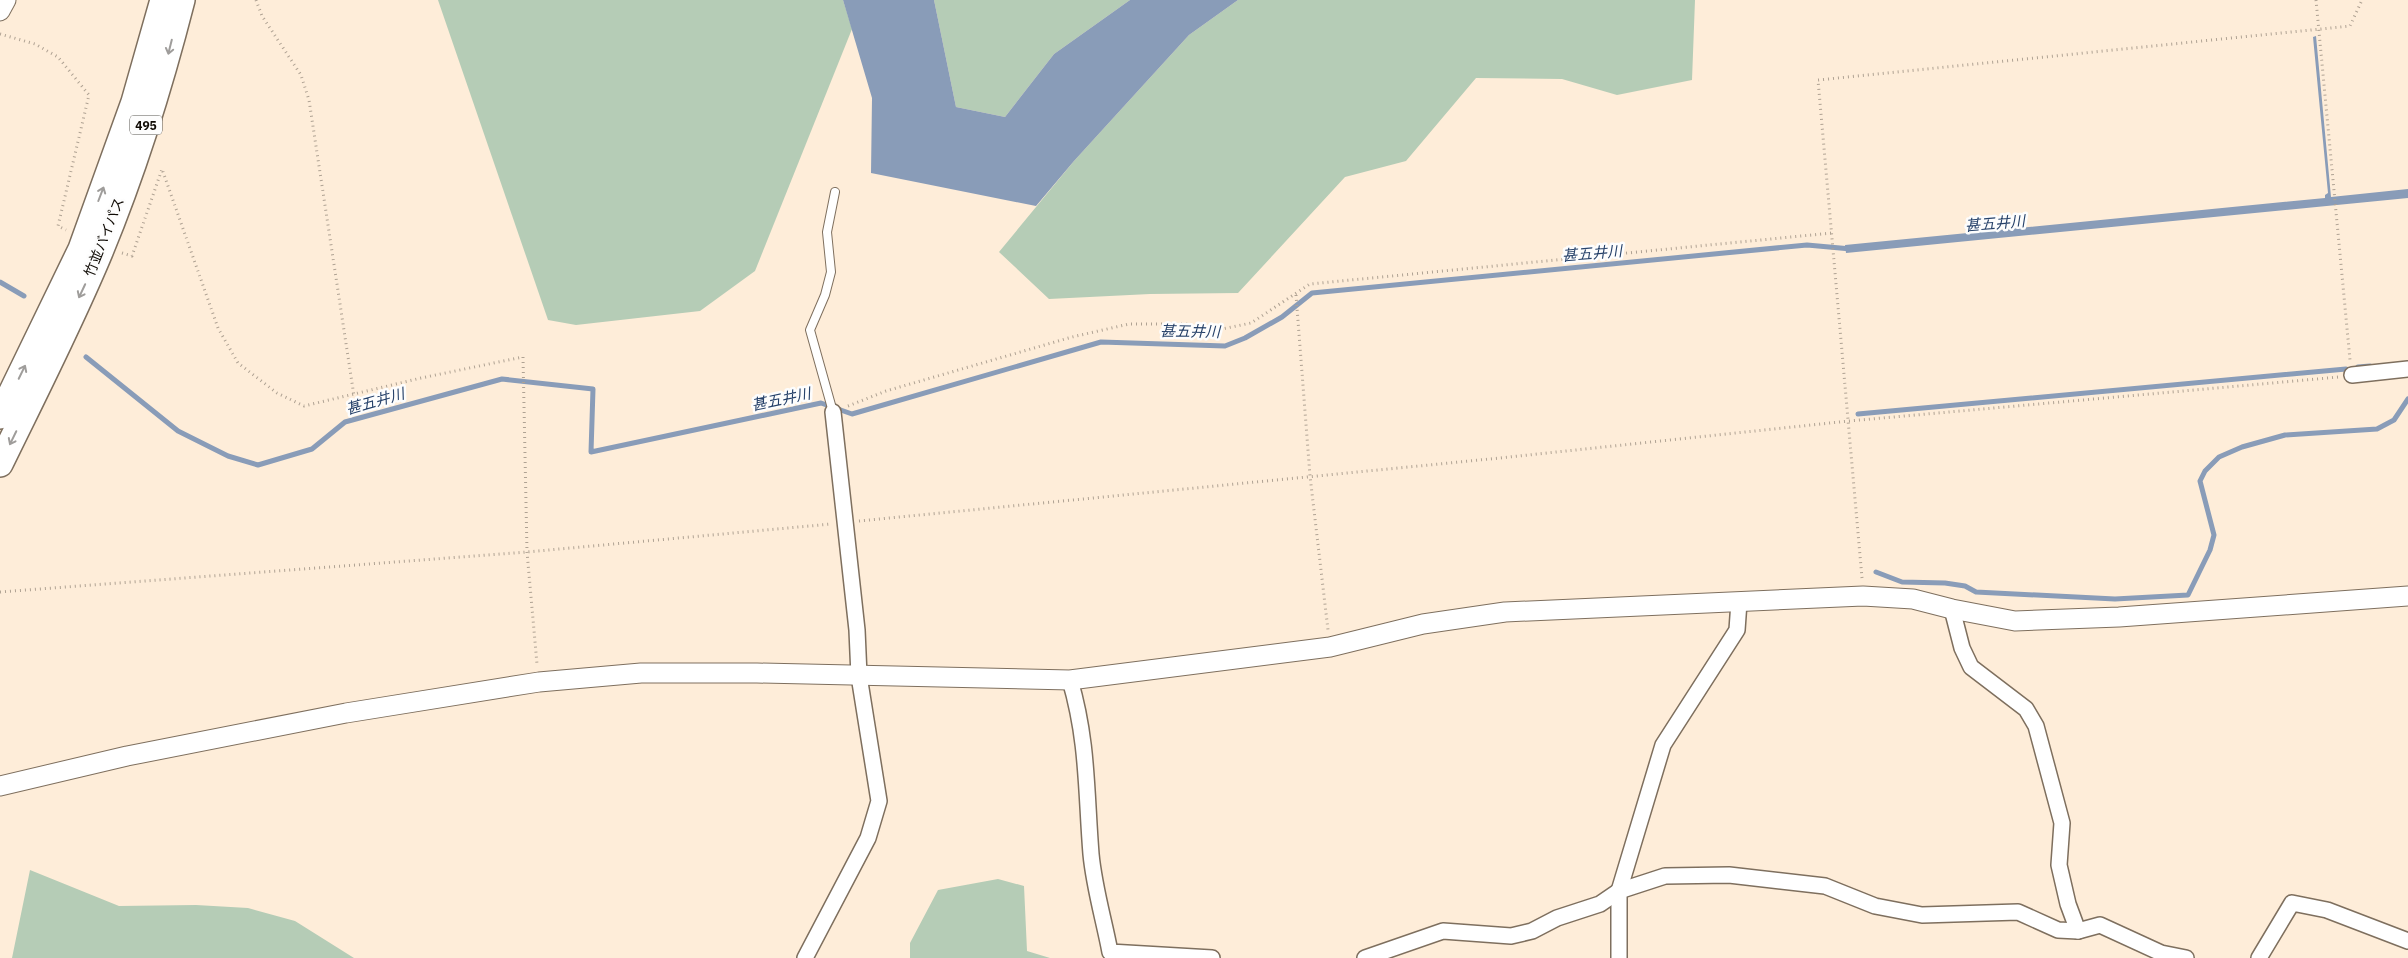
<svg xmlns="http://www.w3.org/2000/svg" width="2408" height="958" font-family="'IBM Plex Sans','Noto Sans JP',sans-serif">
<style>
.green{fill:#b5ccb6}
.water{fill:#899cb8}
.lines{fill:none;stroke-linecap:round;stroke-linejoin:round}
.stream{stroke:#899cb8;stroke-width:5}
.service-casing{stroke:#7e6f5e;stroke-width:10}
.minor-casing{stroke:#7e6f5e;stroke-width:18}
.tertiary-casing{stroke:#7e6f5e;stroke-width:21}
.trunk-casing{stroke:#7e6f5e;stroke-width:28}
.path{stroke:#afa293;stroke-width:3;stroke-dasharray:1 4;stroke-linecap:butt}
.service{stroke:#fff;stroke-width:8}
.minor{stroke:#fff;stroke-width:15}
.tertiary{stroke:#fff;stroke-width:19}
.trunk{stroke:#fff;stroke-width:25}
.oneway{stroke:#9f9d9b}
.labels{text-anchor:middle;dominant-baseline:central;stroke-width:5;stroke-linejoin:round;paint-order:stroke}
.shield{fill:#fdfdfd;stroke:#57544f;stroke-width:1}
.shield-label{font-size:12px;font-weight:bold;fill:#100b05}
.street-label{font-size:14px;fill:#100b05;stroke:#fdfdfd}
.water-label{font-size:15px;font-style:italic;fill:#264169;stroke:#fdfdfd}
</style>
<rect width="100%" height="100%" fill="#feedd9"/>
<!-- green -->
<g class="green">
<polygon points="438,0 843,0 852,29 755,271 700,311 576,325 548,320"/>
<polygon points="934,0 1130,0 1054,54 1005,117 956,107"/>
<polygon points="1238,0 1695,0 1692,80 1617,95 1562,79 1476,78 1406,161 1345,177 1238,293 1150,294 1049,299 999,252 1074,161 1189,35"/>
<polygon points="30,870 119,906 196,905 248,908 295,921 354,958 12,958"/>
<polygon points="998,879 1024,886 1027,951 1050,958 910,958 910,943 938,890"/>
</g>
<!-- water -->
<g class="water">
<polygon points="843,0 934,0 956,107 1005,117 1054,54 1130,0 1238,0 1189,35 1074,161 1036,206 871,173 872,98"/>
<polygon points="2316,36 2331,197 2408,189 2408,198 1846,253 1845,245 2325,198 2325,195 2328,193 2313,37"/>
</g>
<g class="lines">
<!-- stream -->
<g class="stream">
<polyline points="0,282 24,296"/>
<polyline points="86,357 178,431 228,456 258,465 312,449 345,422 502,379 593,389 591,452 821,403 852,414 1101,342 1225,346 1245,338 1282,317 1312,293 1807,245 1851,249"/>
<polyline points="2358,367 2370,366"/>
<polyline points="1858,414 2346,369"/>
<polyline points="1876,572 1902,582 1945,583 1965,586 1976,592 2115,599 2188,595 2210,550 2214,535 2200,481 2205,471 2219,457 2242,447 2285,435 2377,429 2394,420 2408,399"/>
</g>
<!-- service casing -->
<g class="service-casing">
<polyline id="service" points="833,412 810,330 825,295 831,272 827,232 835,192"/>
</g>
<!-- minor casing -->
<g class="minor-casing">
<g id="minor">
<polyline points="2352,375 2408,369"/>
<polyline points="1952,609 1962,648 1971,667 2026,709 2036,726 2062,823 2059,865 2068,904 2078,931"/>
<path d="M1070 680C1088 741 1086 792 1091 854 1094 887 1104 920 1110 952L1212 958"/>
<polyline points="805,958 868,838 879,801 859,676 857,630 833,412"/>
<polyline points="1365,958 1443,931 1511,936 1532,931 1557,918 1600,904 1619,891 1665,876 1729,875 1825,886 1875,906 1922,915 2018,912 2058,930 2078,931 2100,925 2161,953 2186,958"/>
<polyline points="1619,958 1619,891 1663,745 1737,630 1739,602"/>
<polyline points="2259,958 2292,903 2327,910 2408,941"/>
</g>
</g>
<!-- tertiary casing -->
<g class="tertiary-casing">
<g id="tertiary">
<polyline points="0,11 6,0"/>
<polyline points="0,786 127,756 346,713 539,682 641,673 757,673 1070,680 1330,647 1423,624 1505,612 1863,596 1913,599 1952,609 2015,621 2119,617 2408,596"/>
</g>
</g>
<!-- trunk casing -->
<g class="trunk-casing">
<g id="trunk">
<polyline points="0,416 81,249 134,102 163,0"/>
<path d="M0 464C34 394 70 324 100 252 134 170 160 86 182 0"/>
</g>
</g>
<!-- path -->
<g class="path">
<polyline points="256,0 262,16 301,75 309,100 354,396"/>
<polyline points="2316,0 2350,360"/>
<polyline points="0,34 35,44 58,57 89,95 58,226 66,230"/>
<polyline points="122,253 132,256 162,169 218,328 238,363 277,393 304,406 421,378 523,357 527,552 537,664"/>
<polyline points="1296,295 1310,476 1328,630"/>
<polyline points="848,406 886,391 1072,337 1129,324 1186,324 1212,331 1251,323 1310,284 1832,233"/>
<polyline points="859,521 1500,458 1849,421 2339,377"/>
<polyline points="1862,578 1818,80 2350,26 2362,0"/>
<polyline points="0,592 527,552 831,524"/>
</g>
<!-- service -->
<use href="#service" class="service"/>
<!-- minor -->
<use href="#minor" class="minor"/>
<!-- tertiary -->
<use href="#tertiary" class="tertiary"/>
<!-- trunk -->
<use href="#trunk" class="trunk"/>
</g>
<!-- one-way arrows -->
<defs><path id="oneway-shaft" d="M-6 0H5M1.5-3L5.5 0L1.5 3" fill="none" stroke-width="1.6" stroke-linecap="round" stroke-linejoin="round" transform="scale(1.25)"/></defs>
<g class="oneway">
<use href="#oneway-shaft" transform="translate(170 47) rotate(104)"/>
<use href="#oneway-shaft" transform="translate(101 194) rotate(-69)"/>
<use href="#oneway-shaft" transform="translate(82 291) rotate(115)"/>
<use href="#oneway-shaft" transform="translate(22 372) rotate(-64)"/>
<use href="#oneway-shaft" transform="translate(13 438) rotate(116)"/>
</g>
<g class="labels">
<!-- shield labels -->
<rect class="shield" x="130" y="115.5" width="32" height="19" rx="4"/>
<g class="shield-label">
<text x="146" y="125">495</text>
</g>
<!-- street labels -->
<g class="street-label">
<text transform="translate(104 237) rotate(-68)">竹並バイパス</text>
</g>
<!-- water labels -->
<g class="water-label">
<text transform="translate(1995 223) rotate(-5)">甚五井川</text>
<text transform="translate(1592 253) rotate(-5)">甚五井川</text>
<text transform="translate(1190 331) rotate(1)">甚五井川</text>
<text transform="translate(781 399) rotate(-12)">甚五井川</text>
<text transform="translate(375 401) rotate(-16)">甚五井川</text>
</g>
</g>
</svg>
